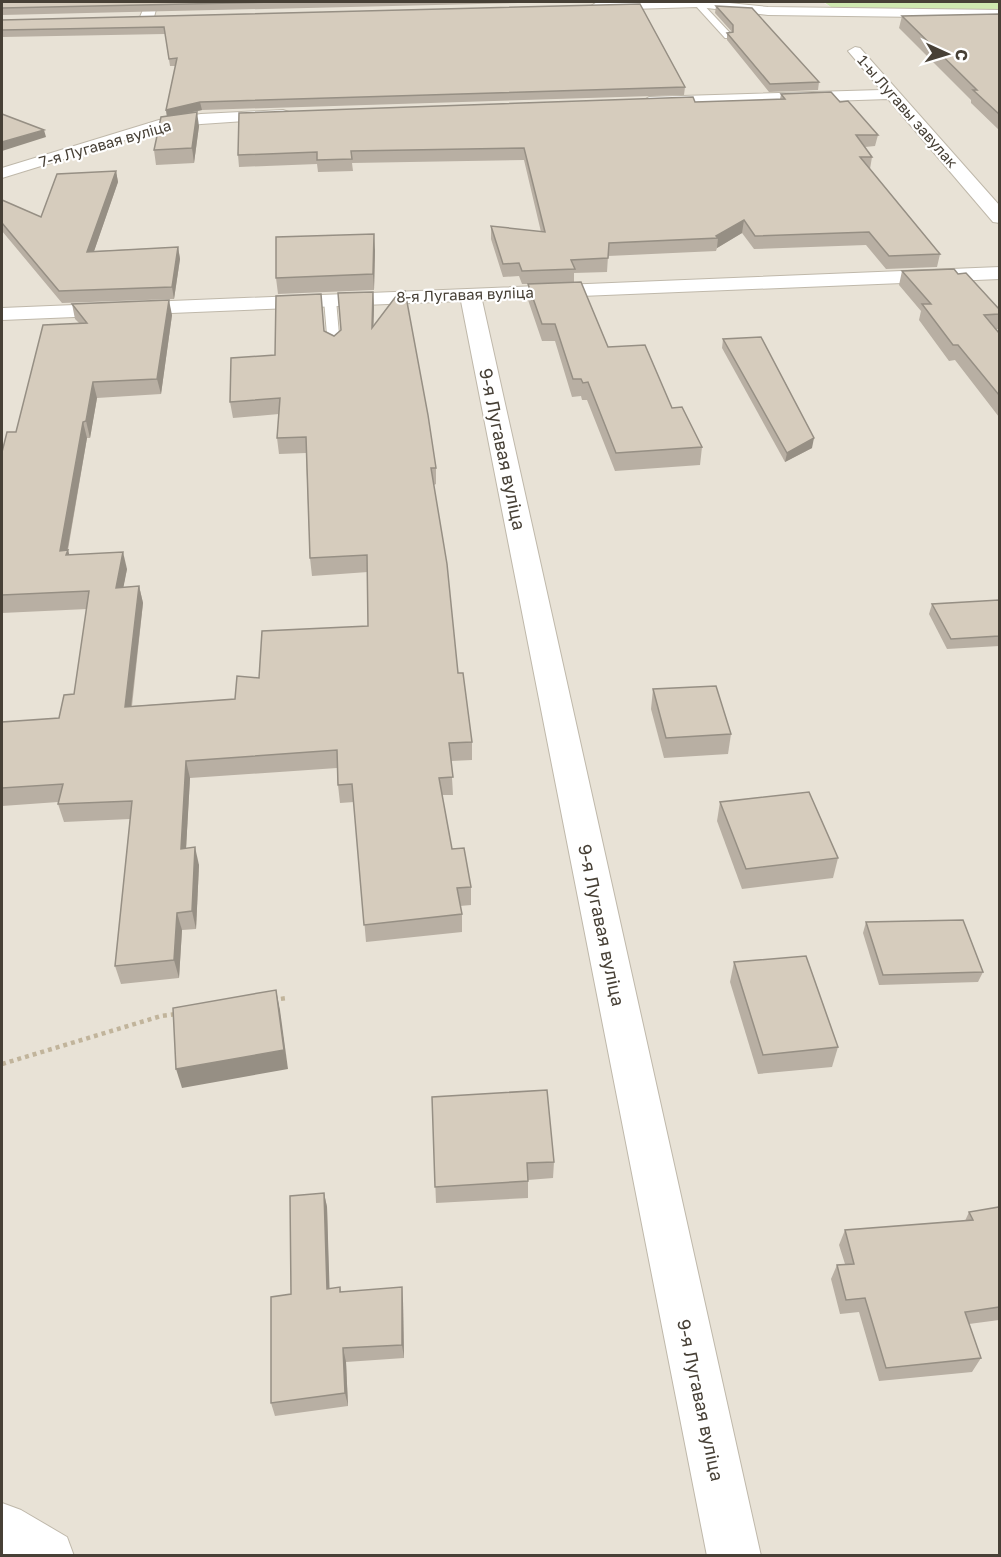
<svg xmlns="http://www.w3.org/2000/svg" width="1001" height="1557" font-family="'Golos Text',sans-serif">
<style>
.residential{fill:#e8e2d6}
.green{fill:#cfe8b0}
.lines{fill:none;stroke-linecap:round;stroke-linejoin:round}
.lane-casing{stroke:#bfb8aa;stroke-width:2}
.street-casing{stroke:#bfb8aa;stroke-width:2}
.path{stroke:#c1b49b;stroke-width:4.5;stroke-dasharray:4 4;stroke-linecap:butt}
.lane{fill:#fff;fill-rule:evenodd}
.street{fill:#fff;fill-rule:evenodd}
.wall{fill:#b8afa3}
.shaded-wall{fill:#968f84}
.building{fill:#d6ccbd;stroke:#968f84;stroke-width:1.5}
.labels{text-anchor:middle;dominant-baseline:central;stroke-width:4.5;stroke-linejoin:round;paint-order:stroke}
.far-street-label{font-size:15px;fill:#474036;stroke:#fff}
.street-label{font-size:18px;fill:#474036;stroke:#fff}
</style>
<rect width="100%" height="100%" fill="#f4f0e8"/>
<!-- residential -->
<polygon class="residential" points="2,2 822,2 842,13 999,16 999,1555 2,1556"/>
<!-- green -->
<polygon class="green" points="824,2 999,2 999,19 903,10 831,7"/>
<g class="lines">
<!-- lane casing -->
<g class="lane-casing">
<g id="lane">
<polygon points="695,2 701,2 731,34 731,38 725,38 695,5"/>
<polygon points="330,296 336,300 340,346 334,350 328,346 324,300"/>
</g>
</g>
<!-- street casing -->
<g class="street-casing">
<g id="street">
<polygon points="146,2 158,2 154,17 147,21 140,17"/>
<polygon points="619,2 719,2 768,7 1000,10 1000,18 768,15 698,7 597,10 591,6 597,2"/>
<polygon points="855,47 860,48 1000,206 1000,223 993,222 888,99 649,107 641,102 649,97 881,90 848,51"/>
<polygon points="283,110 289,112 291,115 289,118 201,124 161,129 2,178 2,168 159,120 201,114"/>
<polygon points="1000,267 1000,279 482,300 761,1556 707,1556 461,301 2,320 2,308"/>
<polygon points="2,1503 21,1510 67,1537 74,1556 2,1556"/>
</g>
</g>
<!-- path -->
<g class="path">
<polyline points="273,1000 287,998"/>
<polyline points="2,1064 161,1016 176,1014"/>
</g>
<!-- lane -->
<use href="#lane" class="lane"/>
<!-- street -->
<use href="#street" class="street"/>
</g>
<!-- wall -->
<g class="wall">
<polygon points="2,2 560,2 2,15 2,17"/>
<polygon points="640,4 685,87 684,95 202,110 183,114 199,126 194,163 156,165 154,150 167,116 166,110 176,66 170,66 165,34 2,37 2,20"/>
<polygon points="716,6 819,82 818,90 769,92 727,40 727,33 732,32 715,13"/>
<polygon points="999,14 999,130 971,103 971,100 899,28 902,16"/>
<polygon points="781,94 840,102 878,135 875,146 865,147 872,157 870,169 940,254 937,267 886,269 866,245 754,249 742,233 717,248 716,251 608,256 607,272 574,273 574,282 608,347 672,408 702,447 700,465 615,471 587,400 582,400 581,396 572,397 555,341 542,341 528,300 528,284 522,284 519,276 503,277 491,239 491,226 541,232 524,160 352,163 353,171 318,172 317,164 239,167 238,155 695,102 780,99"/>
<polygon points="116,171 118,182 94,251 178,247 180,259 174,299 62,303 2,231 2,200 41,217"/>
<polygon points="375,250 374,290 278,294 276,278"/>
<polygon points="902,271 958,274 999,309 999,329 996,329 999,333 999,417 955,360 949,361 919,320 921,311 899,285"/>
<polygon points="373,292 374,307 373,326 436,468 436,484 434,485 458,673 472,742 472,760 451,761 453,795 442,795 452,849 471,887 471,905 460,906 462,914 462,932 366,942 354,802 340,803 338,785 337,768 190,778 186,848 199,865 196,929 182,930 179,978 121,984 115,966 130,819 64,822 58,804 58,802 2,806 2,722 59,718 74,694 87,609 2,613 2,452 16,432 79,323 75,319 72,304 172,315 161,394 97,398 90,438 87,438 68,550 69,555 127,569 123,587 139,586 143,603 132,706 235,699 259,678 368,626 368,572 312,576 310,558 306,453 279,454 277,438 279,414 233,418 230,402 275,355 324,331 334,336 341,330"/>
<polygon points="723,339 812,448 785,462 722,348"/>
<polygon points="999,600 999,646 947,649 929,614 932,604"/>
<polygon points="653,689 731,734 728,754 664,758 651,709"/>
<polygon points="720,802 838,858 833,878 742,889 717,821"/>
<polygon points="866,922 983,972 978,982 879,985 863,933"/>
<polygon points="734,962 838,1047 832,1067 758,1074 730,982"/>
<polygon points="432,1097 554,1162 553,1178 528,1180 528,1198 436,1203"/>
<polygon points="324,1193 327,1207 329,1289 340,1287 341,1292 403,1301 404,1358 346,1362 348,1406 275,1416 271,1403 291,1294"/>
<polygon points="999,1207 999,1320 969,1324 981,1358 972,1372 879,1381 859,1312 840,1314 831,1279 837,1265 845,1264 839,1245 845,1230 965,1221 969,1212"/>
</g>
<!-- shaded-wall -->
<g class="shaded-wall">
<polygon points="200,102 202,110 167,117 166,110"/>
<polygon points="197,112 199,126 194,163 192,148"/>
<polygon points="44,130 46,137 2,151 2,142"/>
<polygon points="116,171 118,182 90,263 87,252"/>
<polygon points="744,220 742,233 717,248 718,238 716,236"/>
<polygon points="374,234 375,250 374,290 373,274"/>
<polygon points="178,247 180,259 174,299 172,287"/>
<polygon points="373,292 374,307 373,344 372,328"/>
<polygon points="169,300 172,315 161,394 157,379"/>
<polygon points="93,382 97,398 90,438 86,421"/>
<polygon points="83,422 87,438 67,552 68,550 73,568 60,551"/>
<polygon points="814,438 812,448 785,462 787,453"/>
<polygon points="123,552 127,569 120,605 116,588"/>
<polygon points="139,586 143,603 129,724 125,707"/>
<polygon points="186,761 190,778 185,867 181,849"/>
<polygon points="195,847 199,865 196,929 192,911"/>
<polygon points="177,913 182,930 179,978 174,960"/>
<polygon points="276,990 280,1010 288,1069 182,1088 176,1069"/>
<polygon points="324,1193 327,1207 330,1303 327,1289"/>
<polygon points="402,1287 403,1301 404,1358 402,1345"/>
<polygon points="343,1348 346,1362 348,1406 345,1393"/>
</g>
<!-- building -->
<g class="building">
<polygon points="2,2 274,2 2,8"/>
<polygon points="640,4 685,87 200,102 166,110 177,58 169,59 164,27 2,30 2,20"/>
<polygon points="716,6 752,8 819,82 770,84 727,33 733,32 733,25"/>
<polygon points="999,14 999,114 973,90 977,90 902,16"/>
<polygon points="831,92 840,102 848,101 878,135 856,135 872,157 860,157 940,254 889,256 869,232 755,236 744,220 716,236 718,238 609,243 608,258 571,260 575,269 522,271 519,263 503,264 491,226 545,232 524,148 351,151 352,159 317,160 317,152 238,155 239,113 693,97 695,102 785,99 781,94"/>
<polygon points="197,112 192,148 154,150 161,117"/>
<polygon points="2,114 44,130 2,142"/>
<polygon points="116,171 87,252 178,247 172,287 59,291 2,223 2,200 41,217 57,174"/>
<polygon points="374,234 373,274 276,278 276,237"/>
<polygon points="954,269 958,274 966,273 999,309 999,314 984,315 999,333 999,395 958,345 953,345 922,304 931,304 902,271"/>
<polygon points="581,282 608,347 645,345 672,408 682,407 702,447 616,453 588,382 583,383 581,379 573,379 555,324 542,324 528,284"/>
<polygon points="400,291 405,291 428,415 436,468 431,468 447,564 458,673 463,673 472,742 449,743 453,777 439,778 452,849 464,848 471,887 457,888 462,914 364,925 352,784 338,785 337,750 186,761 181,849 195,847 192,911 177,913 174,960 115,966 132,801 58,804 63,784 2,788 2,722 59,718 64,695 74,694 89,591 2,595 2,452 7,432 16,432 43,325 87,323 72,304 169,300 157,379 93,382 86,421 83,422 60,551 68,550 66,555 123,552 116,588 139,586 125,707 235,699 237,676 259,678 262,631 368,626 367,555 310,558 306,437 277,438 280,398 230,402 231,358 275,355 276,296 321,294 324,331 334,336 341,330 338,293 373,292 372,328"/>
<polygon points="761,337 814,438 787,453 723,339"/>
<polygon points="999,600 999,636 951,639 932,604"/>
<polygon points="716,686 731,734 666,738 653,689"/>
<polygon points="809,792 838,858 746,869 720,802"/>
<polygon points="963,920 983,972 883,975 866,922"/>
<polygon points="806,956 838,1047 763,1055 734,962"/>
<polygon points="276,990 284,1050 176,1069 173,1008"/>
<polygon points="547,1090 554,1162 527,1163 528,1181 435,1187 432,1097"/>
<polygon points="324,1193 327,1289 340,1287 340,1292 402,1287 402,1345 343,1348 345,1393 271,1403 271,1297 291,1294 290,1196"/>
<polygon points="999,1207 999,1307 965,1312 981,1358 886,1368 865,1298 846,1300 837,1265 854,1264 845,1230 973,1220 969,1212"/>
</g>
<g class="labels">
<!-- far-street labels -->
<g class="far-street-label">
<text transform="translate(908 111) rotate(49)">1-ы Лугавы завулак</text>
<text transform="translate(105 143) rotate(-16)">7-я Лугавая вуліца</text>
<text transform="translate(465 294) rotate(-2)">8-я Лугавая вуліца</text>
</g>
<!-- street labels -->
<g class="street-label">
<text transform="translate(503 449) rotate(78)">9-я Лугавая вуліца</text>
<text transform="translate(602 925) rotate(78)">9-я Лугавая вуліца</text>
<text transform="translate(701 1400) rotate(78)">9-я Лугавая вуліца</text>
</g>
</g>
<!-- border -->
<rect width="1001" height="1557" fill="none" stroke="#474036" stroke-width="6"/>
<!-- north arrow -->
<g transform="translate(947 54) rotate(94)" stroke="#ffffff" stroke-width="4.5" paint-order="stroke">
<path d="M0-4.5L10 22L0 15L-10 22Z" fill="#474036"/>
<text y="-9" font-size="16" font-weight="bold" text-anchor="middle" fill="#474036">С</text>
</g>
</svg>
